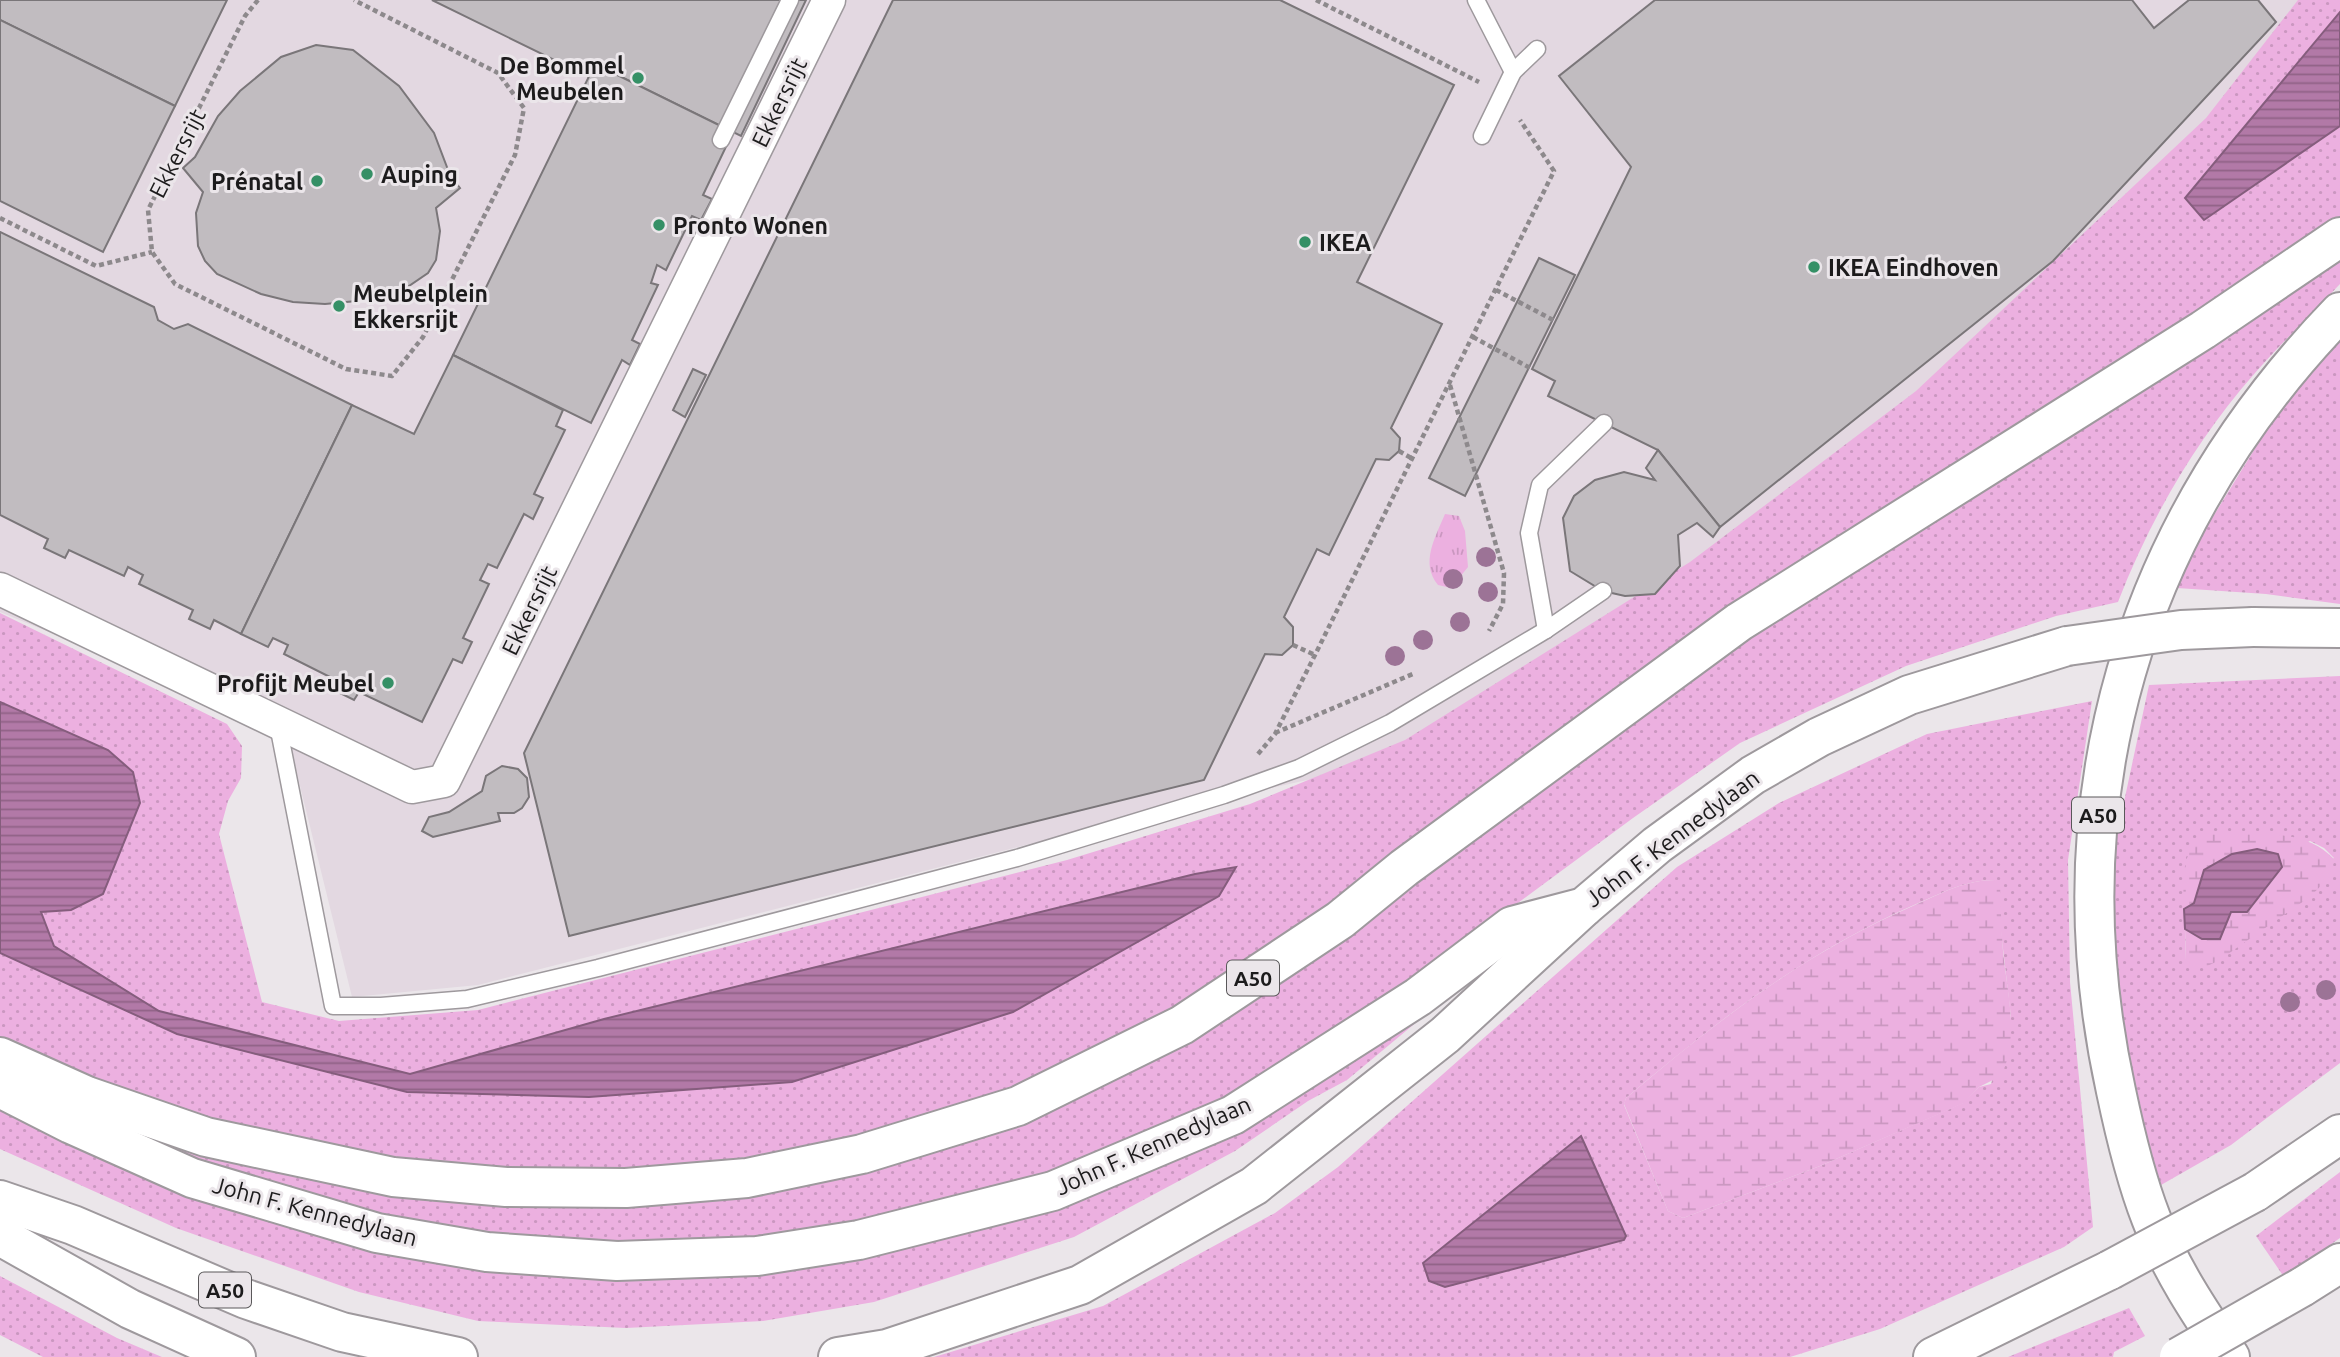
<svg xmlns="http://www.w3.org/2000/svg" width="2340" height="1357" font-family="Ubuntu,sans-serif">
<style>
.built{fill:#e3d8e1}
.grass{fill:url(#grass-dots);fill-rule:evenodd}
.wetland{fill:url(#wetland-marsh)}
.park{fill:url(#park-tufts)}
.water{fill:url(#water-rules);stroke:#855d7d;stroke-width:2}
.building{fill:#c1bcc0;stroke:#7a7679;stroke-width:2}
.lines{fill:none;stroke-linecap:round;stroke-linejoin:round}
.service-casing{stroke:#9e999d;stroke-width:19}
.minor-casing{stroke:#9e999d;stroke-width:35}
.trunk-casing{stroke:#9e999d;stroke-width:42}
.motorway-casing{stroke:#9e999d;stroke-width:42}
.path{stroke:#8d898c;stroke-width:4.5;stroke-dasharray:5 3.5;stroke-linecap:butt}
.service{stroke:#fff;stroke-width:16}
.minor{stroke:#fff;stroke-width:32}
.trunk{stroke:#fff;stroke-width:38}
.motorway{stroke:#fff;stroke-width:38}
.trunk-bridge-casing{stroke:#9e999d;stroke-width:42;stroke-linecap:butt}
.motorway-bridge-casing{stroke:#9e999d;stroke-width:42;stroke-linecap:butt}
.trunk-bridge{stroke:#fff;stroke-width:38}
.motorway-bridge{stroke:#fff;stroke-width:38}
.tree{fill:#9c7396}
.poi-dot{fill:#359066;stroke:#ebe6ea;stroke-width:2.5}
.labels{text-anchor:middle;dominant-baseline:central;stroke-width:6;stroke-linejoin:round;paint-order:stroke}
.shield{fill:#ebe6ea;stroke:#5a585a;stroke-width:2}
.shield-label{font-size:21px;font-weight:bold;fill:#1c1b1c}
.poi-label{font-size:23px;font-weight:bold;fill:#1c1b1c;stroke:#ebe6ea;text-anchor:start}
.street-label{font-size:23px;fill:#1c1b1c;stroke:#ebe6ea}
</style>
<defs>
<pattern id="grass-dots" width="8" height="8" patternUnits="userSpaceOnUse" patternTransform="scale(1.75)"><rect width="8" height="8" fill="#ecb0e0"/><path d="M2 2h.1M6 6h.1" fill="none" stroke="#ca97c0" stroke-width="1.8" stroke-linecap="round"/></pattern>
<pattern id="wetland-marsh" width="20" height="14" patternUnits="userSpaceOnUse" patternTransform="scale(1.75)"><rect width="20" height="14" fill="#ecb0e0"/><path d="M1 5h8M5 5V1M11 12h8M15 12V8" fill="none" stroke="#ca97c0"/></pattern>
<pattern id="park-tufts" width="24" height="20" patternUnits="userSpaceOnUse" patternTransform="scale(1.75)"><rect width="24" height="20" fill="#ecb0e0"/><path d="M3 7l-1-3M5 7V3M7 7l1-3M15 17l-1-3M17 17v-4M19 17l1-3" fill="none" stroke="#ca97c0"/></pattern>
<pattern id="water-rules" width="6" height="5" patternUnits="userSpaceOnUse" patternTransform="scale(1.75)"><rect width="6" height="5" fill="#b279a7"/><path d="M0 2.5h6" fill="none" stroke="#906287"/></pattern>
</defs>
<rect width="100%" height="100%" fill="#ebe6ea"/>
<!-- built -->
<polygon class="built" points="0,0 2316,0 2134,231 1550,726 1096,827 478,985 352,997 286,729 0,612"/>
<!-- grass -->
<g class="grass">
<polygon points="2298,0 2340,0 2340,12 2204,220 2340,126 2340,221 1186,1007 1025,1092 859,1142 626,1173 394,1163 209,1125 0,1041 0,953 177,1034 407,1092 589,1097 792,1082 1195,874 604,1019 410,1074 159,1011 54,946 40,911 71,910 108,750 0,702 0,613 227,724 242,746 241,778 228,801 219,834 262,1002 339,1021 478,1010 1067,860 1250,804 1405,740 1690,562 1916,391 2206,118"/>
<path d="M2340 250V284C2312 314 2282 342 2255 373 2196 440 2150 519 2118 602L2056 616 1906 666 1740 743 1633 818 1407 985 1220 1100 1057 1169 871 1223 756 1240 629 1246 489 1239 378 1222 196 1163 53 1094 505 1201 1032 1112 1754 625Z"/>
<polygon points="2340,341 2340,604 2266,594 2177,588 2195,546 2286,398"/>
<path d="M2340 676V1063L2231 1145 2154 1189 2112 970V858L2149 685ZM2310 841 2324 848 2334 858 2186 960 2184 906Z"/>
<path d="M2092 701 2068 860 2070 982 2093 1227 2064 1247 1880 1329 1790 1357H934L1103 1306 1275 1213 1338 1167 1677 867 1779 803 1927 734ZM1995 880 2011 1017 1991 1084 1979 1087 1963 1103 1820 1166 1683 1218 1668 1211 1624 1105 1626 1098C1718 1020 1803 954 1914 905 1942 893 1965 880 1995 880ZM1581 1136 1624 1240 1445 1287 1436 1285 1424 1263Z"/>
<polygon points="1537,922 1347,1080 1308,1101 1235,1151 1074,1237 874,1302 763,1321 626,1328 478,1321 359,1292 176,1228 0,1149 0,1104 490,1267 1071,1201"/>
<polygon points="2340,1172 2340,1238 2284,1277 2256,1236"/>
<polygon points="0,1276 117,1338 162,1357 43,1357 0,1335"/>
<polygon points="2129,1308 2145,1336 2114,1352 2113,1357 2008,1357"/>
</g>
<!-- wetland -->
<g class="wetland">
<path d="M2208 833C2249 835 2303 826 2334 859L2332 874 2311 896 2218 961 2205 967 2192 966 2186 960 2185 929 2202 939 2231 911 2247 912 2282 867 2184 909C2183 880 2180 848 2208 833Z"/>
<path d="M1995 880 2000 885C2001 907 2001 929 2003 951 2007 993 2020 1037 2001 1076L1979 1087 1964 1103 1820 1166 1683 1218 1668 1211 1624 1104 1626 1098C1717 1021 1804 953 1915 905 1942 893 1965 880 1995 880Z"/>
</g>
<!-- park -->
<path class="park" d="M1445 514 1459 516 1465 531 1468 567 1451 588 1438 585C1420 563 1435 538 1445 514Z"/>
<!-- water -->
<g class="water">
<polygon points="2340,12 2340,126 2204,220 2185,198"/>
<polygon points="0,702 108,750 133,772 140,803 103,894 71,910 41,912 54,946 159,1011 410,1074 604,1019 1195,874 1236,867 1219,896 1013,1012 792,1082 589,1097 407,1092 177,1034 0,953"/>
<polygon points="2257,849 2278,854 2282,867 2247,912 2231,912 2220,939 2202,939 2185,929 2184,909 2194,903 2204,870 2232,854"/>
<polygon points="1581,1136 1626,1236 1624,1240 1445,1287 1429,1281 1423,1263"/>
</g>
<!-- building -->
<g class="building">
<polygon points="0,0 227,0 175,106 0,20"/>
<polygon points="432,0 806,0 741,136 595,64 589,77"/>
<polygon points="893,0 1280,0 1454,85 1357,282 1442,324 1391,428 1400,438 1399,451 1389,460 1376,459 1329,555 1317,549 1284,617 1293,627 1293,645 1282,655 1265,654 1204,780 569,936 524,753"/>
<polygon points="1655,0 2132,0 2154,28 2189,0 2258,0 2276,22 2053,261 1720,527 1658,450 1548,396 1555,381 1532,369 1631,167 1559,76"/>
<polygon points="0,20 175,106 103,252 0,201"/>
<polygon points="316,45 353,50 399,86 434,133 450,175 460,188 436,208 440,231 436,260 428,273 403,290 357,301 325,304 293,302 261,294 217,274 205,261 198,246 196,213 203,192 183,168 195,157 218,116 240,91 281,57"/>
<polygon points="595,64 733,132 703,195 712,199 701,220 692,216 666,270 657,265 651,283 658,285 632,340 640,344 630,365 622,360 591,423 453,355"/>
<polygon points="0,232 154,307 158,320 174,329 188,324 352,405 241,634 214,620 210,629 189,619 193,610 139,584 143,575 128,567 124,576 69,550 65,558 44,548 48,539 0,515"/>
<polygon points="1539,258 1575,275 1465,496 1429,478"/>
<polygon points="453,355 563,410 556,426 565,430 534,494 543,498 533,519 524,514 497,568 488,564 480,580 489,584 463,638 472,642 462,663 453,659 422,722 359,692 354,700 334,690 338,681 284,654 288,645 273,638 268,647 241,634 352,405 414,434"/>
<polygon points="693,369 706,375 685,417 673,410"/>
<polygon points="1658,450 1720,527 1713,537 1697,523 1678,535 1680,566 1655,594 1625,596 1603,591 1570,571 1563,518 1574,496 1595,480 1624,472 1655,480 1646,468"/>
<polygon points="502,766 518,769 527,778 529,797 522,808 514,813 498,813 500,821 433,837 422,831 429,817 449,812 482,791 486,776"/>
</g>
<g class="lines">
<!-- service casing -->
<g class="service-casing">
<g id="service">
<polyline points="1476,0 1513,72"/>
<polyline points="1482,136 1513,72 1537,49"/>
<polyline points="721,140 790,0"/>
<polyline points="1546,630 1529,533 1540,485 1604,423"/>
<polyline points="278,725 333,1006 381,1006 467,999 598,968 1017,858 1224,795 1299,768 1390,723 1546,630 1603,591"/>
</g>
</g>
<!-- minor casing -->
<g class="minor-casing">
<polyline id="minor" points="0,589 412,787 444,781 829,0"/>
</g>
<!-- trunk casing -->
<g class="trunk-casing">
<g id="trunk">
<polyline points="2253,627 2340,628"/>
<polyline points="0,1088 71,1124 192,1178 377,1233 487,1252 617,1261 757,1256 859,1240 1053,1191 1233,1115 1418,997 1512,926 1584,907 1657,845 1753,775 1819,737 1909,695 2067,646"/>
</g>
</g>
<!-- motorway casing -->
<g class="motorway-casing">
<g id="motorway">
<polyline points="0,1057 87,1096 206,1137 393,1177 506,1187 626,1188 747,1178 862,1154 1018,1106 1182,1025 1340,920 1404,868 1739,622 2203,330 2340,237"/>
<polyline points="2255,1192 2340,1134"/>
<polyline points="0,1200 73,1225 246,1299 342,1332 458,1357"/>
<polyline points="0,1236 130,1309 236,1357"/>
<polyline points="2302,1287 2340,1263"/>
<polyline points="838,1357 887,1349 1080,1285 1254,1186 1445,1035 1584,907"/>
<polyline points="1933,1357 2110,1270"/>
<path d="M2230 1357C2200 1313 2170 1268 2151 1218 2135 1177 2125 1134 2116 1091 2052 799 2132 527 2340 312"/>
</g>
</g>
<!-- path -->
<g class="path">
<polyline points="258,0 245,16 148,210 152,252 175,284 346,369 392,376 423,337 515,155 524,108 498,73 354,0"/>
<polyline points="1316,0 1479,82"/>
<polyline points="0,218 96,266 152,252"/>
<polyline points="1496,290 1555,321"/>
<polyline points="1473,337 1532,369"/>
<polyline points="1450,385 1504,573 1503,604 1489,631"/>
<polyline points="1399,451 1413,459"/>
<polyline points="1293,645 1315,655"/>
<polyline points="1275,733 1415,673"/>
<polyline points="1258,754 1275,734 1315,655 1554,171 1520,120"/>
</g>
<!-- service -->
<use href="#service" class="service"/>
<!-- minor -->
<use href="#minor" class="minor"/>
<!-- trunk -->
<use href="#trunk" class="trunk"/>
<!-- motorway -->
<use href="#motorway" class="motorway"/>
<!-- trunk-bridge casing -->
<g class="trunk-bridge-casing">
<polyline id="trunk-bridge" points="2067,646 2181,630 2253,627"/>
</g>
<!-- motorway-bridge casing -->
<g class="motorway-bridge-casing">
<g id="motorway-bridge">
<polyline points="2110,1270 2255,1192"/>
<polyline points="2179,1357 2302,1287"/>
</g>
</g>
<!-- trunk-bridge -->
<use href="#trunk-bridge" class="trunk-bridge"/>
<!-- motorway-bridge -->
<use href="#motorway-bridge" class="motorway-bridge"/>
</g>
<!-- trees -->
<g class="tree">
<circle cx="1486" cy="557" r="10"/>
<circle cx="1453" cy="579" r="10"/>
<circle cx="1488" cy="592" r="10"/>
<circle cx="1460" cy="622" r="10"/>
<circle cx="1423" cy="640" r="10"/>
<circle cx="1395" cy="656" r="10"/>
<circle cx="2326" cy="990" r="10"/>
<circle cx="2290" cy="1002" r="10"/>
</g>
<!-- markers -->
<g class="poi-dot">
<circle cx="638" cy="78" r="7"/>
<circle cx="367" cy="174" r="7"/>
<circle cx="317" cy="181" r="7"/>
<circle cx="659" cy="225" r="7"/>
<circle cx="1305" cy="242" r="7"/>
<circle cx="1814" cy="267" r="7"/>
<circle cx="339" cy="306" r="7"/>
<circle cx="388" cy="683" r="7"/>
</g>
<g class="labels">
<!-- shield labels -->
<g class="shield">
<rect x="2072" y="797.5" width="52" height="35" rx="5"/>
<rect x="1227" y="960.5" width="52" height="35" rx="5"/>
<rect x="199" y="1272.5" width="52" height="35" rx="5"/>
</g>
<g class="shield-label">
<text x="2098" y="815">A50</text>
<text x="1253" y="978">A50</text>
<text x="225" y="1290">A50</text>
</g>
<!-- poi labels -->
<g class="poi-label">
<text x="624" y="65" text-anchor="end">De Bommel<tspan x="624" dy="26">Meubelen</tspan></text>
<text x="381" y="174">Auping</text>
<text x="303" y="181" text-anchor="end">Prénatal</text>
<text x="673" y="225">Pronto Wonen</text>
<text x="1319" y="242">IKEA</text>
<text x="1828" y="267">IKEA Eindhoven</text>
<text x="353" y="293">Meubelplein<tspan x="353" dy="26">Ekkersrijt</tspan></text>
<text x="374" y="683" text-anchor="end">Profijt Meubel</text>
</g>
<!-- street labels -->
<g class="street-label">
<text transform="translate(779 102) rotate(-64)">Ekkersrijt</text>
<text transform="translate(177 153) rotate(-63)">Ekkersrijt</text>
<text transform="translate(529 610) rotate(-64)">Ekkersrijt</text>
<text transform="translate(1672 838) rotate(-37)">John F. Kennedylaan</text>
<text transform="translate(1153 1145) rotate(-24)">John F. Kennedylaan</text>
<text transform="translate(315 1211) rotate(15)">John F. Kennedylaan</text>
</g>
</g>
</svg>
